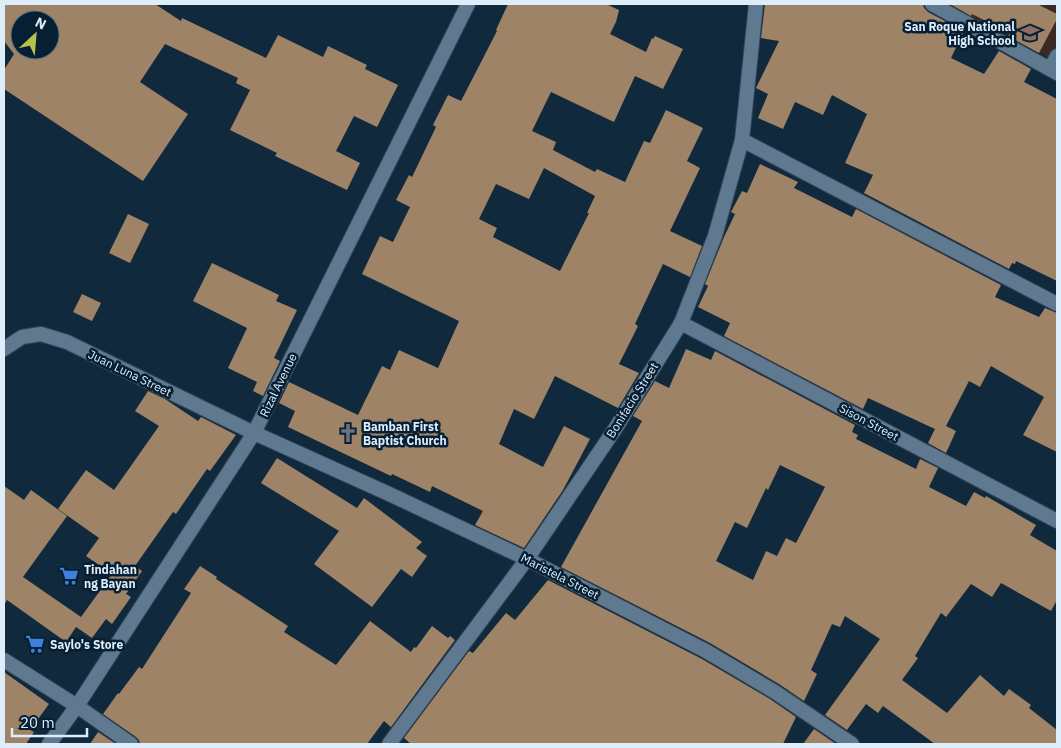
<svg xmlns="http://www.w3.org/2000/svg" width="1061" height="748" font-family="'IBM Plex Sans',sans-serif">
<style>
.education{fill:#3b2923}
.building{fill:#9f8367;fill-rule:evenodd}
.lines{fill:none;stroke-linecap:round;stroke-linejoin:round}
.service-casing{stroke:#354657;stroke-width:16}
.minor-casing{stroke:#354657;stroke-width:16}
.tertiary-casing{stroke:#354657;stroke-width:16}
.service{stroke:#5e7990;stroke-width:14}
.minor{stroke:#5e7990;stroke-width:14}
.tertiary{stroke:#5e7990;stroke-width:14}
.labels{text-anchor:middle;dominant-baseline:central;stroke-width:5;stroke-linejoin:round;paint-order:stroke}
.poi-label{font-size:12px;font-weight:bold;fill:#deedfa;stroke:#061f32;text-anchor:start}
.street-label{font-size:12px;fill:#deedfa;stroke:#061f32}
</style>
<rect width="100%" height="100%" fill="#10293c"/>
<!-- education -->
<polygon class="education" points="948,4 1057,4 1057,62"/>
<!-- building -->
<g class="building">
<path d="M4 4H155L181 21 182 18 266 58 278 35 323 57 328 46 367 65 365 69 398 85 377 127 354 116 336 151 360 163 347 190 275 156 277 153 230 130 250 90 236 83 238 78 165 44 140 82 188 114 143 181 4 89V70L14 54 4 41ZM20 20H50V50H20Z"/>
<path d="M508 4H606L619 10 616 22 610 34 646 52 652 38 653 39 655 36 683 49 663 89 635 76 614 122 551 92 532 131 556 142 553 150 595 172 597 169 625 182 644 141 650 143 666 110 703 128 687 161 700 168 670 231 702 246 690 277 663 264 635 324 638 326 619 364 639 373 618 408 555 376 534 419 514 409 499 444 543 467 564 426 590 439 563 490 524 548 475 525 483 511 432 486 430 492 392 474 391 476 288 427 295 411 279 403 289 382 358 415 382 366 390 370 399 350 438 368 459 321 362 274 380 236 393 242 410 207 396 200 409 175 412 177 436 127 433 125 448 95 461 101 497 31 496 30ZM544 168 595 196 587 213H589L560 271 493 237 497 228 479 219 496 184 529 199Z"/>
<polygon points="765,4 923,4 924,8 928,12 964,31 951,58 984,74 999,51 1031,69 1024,82 1057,99 1057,281 1016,261 1015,264 1012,263 1009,269 864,193 873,175 845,163 867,114 832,95 823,115 795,102 783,129 758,118 768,94 756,88 779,41 761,38"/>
<polygon points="950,4 1037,4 1057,14 1057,19 1039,53 1008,36 1010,33 972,14 971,16"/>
<polygon points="760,164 798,182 794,188 852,217 856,209 1001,285 995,297 1039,317 1045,308 1057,313 1057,452 1023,435 1044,397 991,366 980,387 969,381 946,426 956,431 946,453 928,443 935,429 868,398 863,409 724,336 730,323 698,307 708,286 705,284 724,237 735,214 731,212 742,191 747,193"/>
<polygon points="128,214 149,224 130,263 109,253"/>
<polygon points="212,263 279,295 276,301 297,310 274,358 280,361 263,396 253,391 257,382 228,368 247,328 193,301"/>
<polygon points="82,294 101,303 92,321 73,312"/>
<path d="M686 349 711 360 715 351 855 425 852 432 858 435 856 439 916 469 920 459 938 468 929 487 966 506 974 492 985 498 986 496 1036 525 1030 535 1057 551V600L1051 611 1001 583 992 597 971 584 946 617 941 613 915 656 918 658 902 680 947 713 980 675 1004 696 1009 689 1031 705 1029 708 1057 730V744H935L883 706 878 713 866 704 847 730 825 715 880 639 845 616 840 627 832 624 811 670 817 674 804 701 779 684 710 643 561 567 642 421 633 416 655 381 669 388ZM780 465 825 487 796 543 786 538 777 556 766 551 753 580 716 561 735 522 747 528 766 488 768 490Z"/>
<polygon points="148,391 165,399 198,421 201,417 236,435 210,471 207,469 176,514 173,512 135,566 142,571 126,594 131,597 112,624 106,619 92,638 76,627 66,642 7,600 4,605 4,486 24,500 31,490 67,516 23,577 81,617 112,574 86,556 99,538 58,509 86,470 114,490 159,426 135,411"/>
<polygon points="277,458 357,508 364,498 422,542 416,548 427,556 412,577 401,569 372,607 314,564 339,531 261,483"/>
<polygon points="200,566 217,577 216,579 288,626 284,632 336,665 370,621 411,652 414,647 416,648 432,626 448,638 450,636 455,640 391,727 384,721 367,744 140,744 139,740 136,737 103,714 118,693 119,694 139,667 142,669 191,593 184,589"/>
<polygon points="548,580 702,659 770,699 796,717 783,744 411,744 404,738 469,651 473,653 506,613 515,620"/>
<polygon points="4,672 49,704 30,730 34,732 26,744 4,744"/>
<polygon points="814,729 836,744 803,744"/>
<polygon points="98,732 116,744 90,744"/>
</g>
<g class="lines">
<!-- service casing -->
<g class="service-casing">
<polyline id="service" points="1050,69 1057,56"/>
</g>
<!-- minor casing -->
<g class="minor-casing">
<g id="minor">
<polyline points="932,4 1057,73"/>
<polyline points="742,140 1057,304"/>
<polyline points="681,323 1057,521"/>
<polyline points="4,349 22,337 41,334 67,342 254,433 387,493 527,559 706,651 775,692 852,744"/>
<polyline points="4,660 77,706"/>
<polyline points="389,744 527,559 615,429 681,323 715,236 742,140 756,4"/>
</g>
</g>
<!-- tertiary casing -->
<g class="tertiary-casing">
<g id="tertiary">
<polyline points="77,706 131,744"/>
<polyline points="49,744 77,706 254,433 468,4"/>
</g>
</g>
<!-- service -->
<use href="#service" class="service"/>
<!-- minor -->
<use href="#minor" class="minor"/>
<!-- tertiary -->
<use href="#tertiary" class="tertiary"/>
</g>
<!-- icons -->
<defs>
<g id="school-bare" transform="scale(1.5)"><path d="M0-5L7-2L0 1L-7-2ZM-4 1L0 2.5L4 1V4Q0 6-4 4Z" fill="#8d6e63" stroke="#061f32" stroke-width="2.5" paint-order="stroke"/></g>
<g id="church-bare" transform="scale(1.5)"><path d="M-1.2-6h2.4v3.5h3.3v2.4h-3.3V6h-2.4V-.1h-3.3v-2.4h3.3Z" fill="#6b7280" stroke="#061f32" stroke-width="2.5" paint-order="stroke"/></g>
<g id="supermarket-bare" transform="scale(1.5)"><path d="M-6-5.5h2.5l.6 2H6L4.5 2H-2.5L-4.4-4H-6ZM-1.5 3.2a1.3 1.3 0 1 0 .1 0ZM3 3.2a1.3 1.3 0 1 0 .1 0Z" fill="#3f7fe0" stroke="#061f32" stroke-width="2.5" paint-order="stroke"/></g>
</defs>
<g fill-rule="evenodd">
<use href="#school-bare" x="1030" y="33"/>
<use href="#church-bare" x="348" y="433"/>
<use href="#supermarket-bare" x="69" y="576"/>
<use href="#supermarket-bare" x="35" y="644"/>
</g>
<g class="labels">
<!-- poi labels -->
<g class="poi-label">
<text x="1015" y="26" text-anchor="end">San Roque National<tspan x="1015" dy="14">High School</tspan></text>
<text x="363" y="426">Bamban First<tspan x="363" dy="14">Baptist Church</tspan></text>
<text x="84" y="569">Tindahan<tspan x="84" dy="14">ng Bayan</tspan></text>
<text x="50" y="644">Saylo's Store</text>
</g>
<!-- street labels -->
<g class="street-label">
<text transform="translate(130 373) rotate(26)">Juan Luna Street</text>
<text transform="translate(278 385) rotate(-64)">Rizal Avenue</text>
<text transform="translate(632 400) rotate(-58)">Bonifacio Street</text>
<text transform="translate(869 422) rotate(28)">Sison Street</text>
<text transform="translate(560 576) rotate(27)">Maristela Street</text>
</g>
</g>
<!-- border -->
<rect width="1061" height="748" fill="none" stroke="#deedfa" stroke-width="10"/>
<!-- north arrow -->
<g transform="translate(35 35) rotate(26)"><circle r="24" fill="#061f32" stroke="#5c7182"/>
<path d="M0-4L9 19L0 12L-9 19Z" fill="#b4c24a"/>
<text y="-8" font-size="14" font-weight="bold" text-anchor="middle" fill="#deedfa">N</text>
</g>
<!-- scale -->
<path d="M12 728v8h75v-8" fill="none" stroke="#deedfa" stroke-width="2.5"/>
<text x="20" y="728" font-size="15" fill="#deedfa" stroke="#061f32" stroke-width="4" paint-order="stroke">20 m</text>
</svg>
